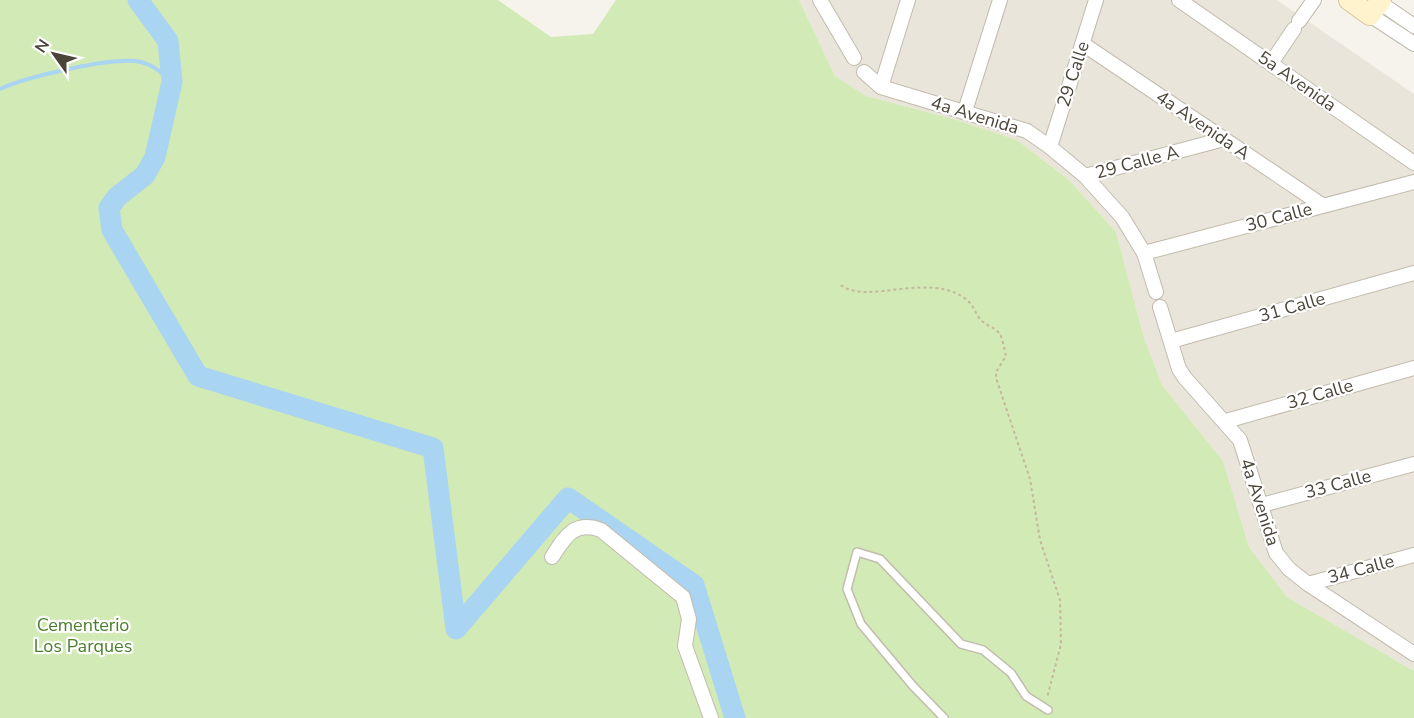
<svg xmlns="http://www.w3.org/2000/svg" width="1414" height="718" font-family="'Nunito Sans',sans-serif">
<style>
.residential{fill:#eae5da}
.green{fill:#d2eab5}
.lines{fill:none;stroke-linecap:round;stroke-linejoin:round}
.stream{stroke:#a9d4f2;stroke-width:4}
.river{stroke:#a9d4f2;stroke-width:21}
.lane-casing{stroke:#c2bbae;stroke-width:10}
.street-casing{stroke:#c2bbae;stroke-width:16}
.secondary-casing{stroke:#d6c79b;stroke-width:22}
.path{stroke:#c4b79f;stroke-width:2;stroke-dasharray:3 3;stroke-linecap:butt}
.lane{stroke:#fff;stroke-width:7}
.street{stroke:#fff;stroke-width:14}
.secondary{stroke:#fff3cd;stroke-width:20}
.labels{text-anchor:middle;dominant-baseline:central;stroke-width:4.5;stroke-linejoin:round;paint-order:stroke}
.street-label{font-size:18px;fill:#4b4439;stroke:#fff}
.park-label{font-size:18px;fill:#4a7f2a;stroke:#fff}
</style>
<rect width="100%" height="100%" fill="#f6f3ec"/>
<!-- residential -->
<polygon class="residential" points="799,0 1277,0 1414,94 1414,671 1287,597 1249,547 1223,461 1162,385 1144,338 1116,232 1069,180 1017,140 957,120 866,96 835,76"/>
<!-- green -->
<polygon class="green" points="0,0 498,0 551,37 593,34 616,0 799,0 835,76 866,96 957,120 1017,140 1069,180 1116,232 1144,338 1162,385 1223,461 1249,547 1287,597 1414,671 1414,718 0,718"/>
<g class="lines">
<!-- stream -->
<path class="stream" d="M0 89C26 77 114 56 141 62 153 65 164 74 172 82"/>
<!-- river -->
<polyline class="river" points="138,0 168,41 172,82 155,157 145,175 117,197 109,208 112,230 198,376 433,448 456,629 568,498 694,585 735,718"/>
<!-- lane casing -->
<g class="lane-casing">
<polyline id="lane" points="944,718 913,686 861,624 847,589 857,552 880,559 961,644 983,650 1011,673 1026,696 1048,710"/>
</g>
<!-- street casing -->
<g class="street-casing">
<g id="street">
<polyline points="820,0 854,58"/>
<polyline points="1179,0 1414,163"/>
<polyline points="1379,2 1414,26"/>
<polyline points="1370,15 1414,44"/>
<polyline points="1299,21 1314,0"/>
<polyline points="1083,44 1322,205"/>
<polyline points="1271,63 1294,29"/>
<polyline points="864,72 881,87 1027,131 1050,147 1085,176 1122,217 1144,253 1156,292"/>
<polyline points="881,87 908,0"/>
<polyline points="965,111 1000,0"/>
<polyline points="1050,147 1096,0"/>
<polyline points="1085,176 1224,139"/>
<polyline points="1144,253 1414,182"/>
<polyline points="1160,307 1179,369 1185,378 1240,440 1276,553 1289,569 1308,584 1414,654"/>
<polyline points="1171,341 1414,273"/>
<polyline points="1226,421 1414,368"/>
<polyline points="1262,505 1414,464"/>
<path d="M552 557C565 537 574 520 601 530L683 597 689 619 685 646 711 718"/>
<polyline points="1308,584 1414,555"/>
</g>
</g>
<!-- secondary casing -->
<g class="secondary-casing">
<polyline id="secondary" points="1349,0 1370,15 1381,0"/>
</g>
<!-- path -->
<path class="path" d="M841 285C866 306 931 270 967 300 974 306 975 313 980 319 985 325 994 327 999 333 1003 338 1004 349 1006 356L996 372V378L1030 479 1040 540 1060 600 1061 644 1047 698"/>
<!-- lane -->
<use href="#lane" class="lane"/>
<!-- street -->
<use href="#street" class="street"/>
<!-- secondary -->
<use href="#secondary" class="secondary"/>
</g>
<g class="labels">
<!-- street labels -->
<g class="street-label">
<text transform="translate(1073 74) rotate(-72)">29 Calle</text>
<text transform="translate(1297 81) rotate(35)">5a Avenida</text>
<text transform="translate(975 115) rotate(17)">4a Avenida</text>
<text transform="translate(1203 125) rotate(34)">4a Avenida A</text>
<text transform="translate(1137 162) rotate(-15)">29 Calle A</text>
<text transform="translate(1279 217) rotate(-15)">30 Calle</text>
<text transform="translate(1292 307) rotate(-16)">31 Calle</text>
<text transform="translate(1320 394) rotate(-16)">32 Calle</text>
<text transform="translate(1338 484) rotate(-15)">33 Calle</text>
<text transform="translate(1260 502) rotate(72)">4a Avenida</text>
<text transform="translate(1361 569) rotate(-15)">34 Calle</text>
</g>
<!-- park labels -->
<g class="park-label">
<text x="83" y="625">Cementerio<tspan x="83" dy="21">Los Parques</tspan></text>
</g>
</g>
<!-- north arrow -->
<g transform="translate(54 54) rotate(304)" stroke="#ffffff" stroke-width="4.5" paint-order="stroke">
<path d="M0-4.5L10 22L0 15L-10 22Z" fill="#4b4439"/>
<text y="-9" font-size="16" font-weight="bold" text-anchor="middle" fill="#4b4439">N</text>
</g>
</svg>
